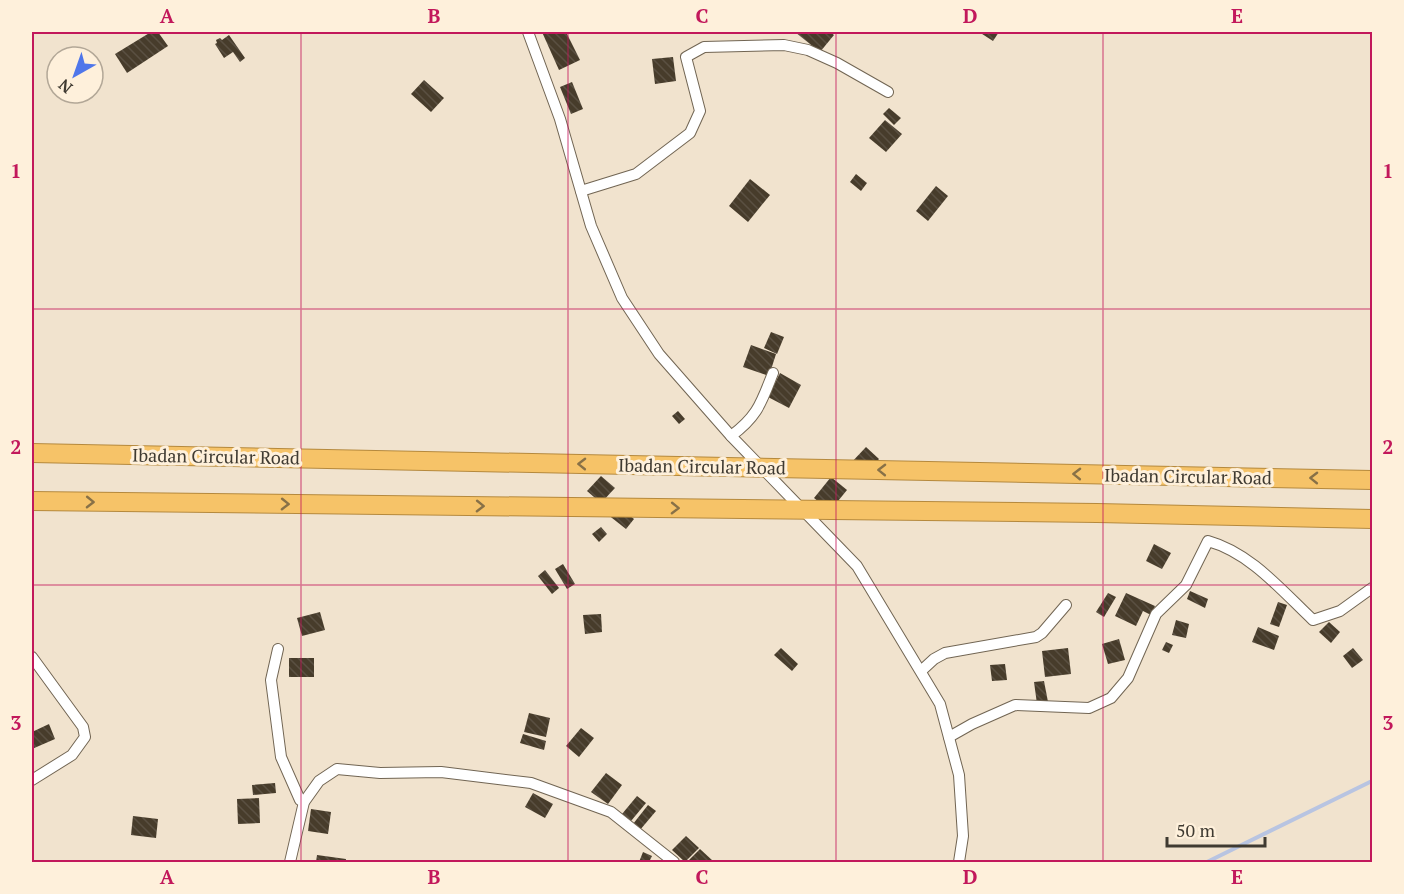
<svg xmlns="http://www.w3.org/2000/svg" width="1404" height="894" font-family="'PT Serif',serif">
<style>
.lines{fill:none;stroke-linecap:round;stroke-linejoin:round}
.stream{stroke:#b8c4e1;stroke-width:4}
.building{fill:url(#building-back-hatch)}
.minor-casing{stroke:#716553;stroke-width:12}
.trunk-casing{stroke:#b5893d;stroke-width:20}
.minor{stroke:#fff;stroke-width:10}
.trunk{stroke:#f6c368;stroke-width:18}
.oneway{stroke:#887147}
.grid{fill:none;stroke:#c2185b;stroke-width:1.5;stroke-opacity:0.55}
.labels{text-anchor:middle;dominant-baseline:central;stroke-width:6;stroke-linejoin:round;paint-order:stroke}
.street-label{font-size:18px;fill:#3f3a31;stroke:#fef0db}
.neatline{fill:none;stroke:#c2185b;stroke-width:2}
.grid-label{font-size:20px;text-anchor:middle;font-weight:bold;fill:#c2185b}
</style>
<defs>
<pattern id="building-back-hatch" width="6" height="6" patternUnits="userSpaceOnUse" patternTransform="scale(1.5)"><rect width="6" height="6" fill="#473c2b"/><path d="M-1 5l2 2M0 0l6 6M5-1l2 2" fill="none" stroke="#5a5042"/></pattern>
</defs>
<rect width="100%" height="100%" fill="#f1e3ce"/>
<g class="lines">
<!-- stream -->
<polyline class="stream" points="1207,862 1372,781"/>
</g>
<!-- building -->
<g class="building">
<polygon points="151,32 158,32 168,46 127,73 115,54"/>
<polygon points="542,32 566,32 580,60 559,70"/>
<polygon points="795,32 830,32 834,35 820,52"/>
<polygon points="979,32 999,32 993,41"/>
<polygon points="229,35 245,58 240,62 233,52 224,58 215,44 217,43 216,40 220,38 222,40"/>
<polygon points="673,57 676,81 655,84 652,59"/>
<polygon points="424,80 444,98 431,112 411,94"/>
<polygon points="572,82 583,109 571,114 560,87"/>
<polygon points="889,108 901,118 894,125 883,114"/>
<polygon points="885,120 902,134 886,152 869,138"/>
<polygon points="856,174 867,183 861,191 850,182"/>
<polygon points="750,179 770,195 748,222 729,206"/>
<polygon points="936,186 948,196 928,221 916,211"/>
<polygon points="771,332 784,337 777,354 764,348"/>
<polygon points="751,345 776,354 769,376 743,367"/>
<polygon points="780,373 801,385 789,408 768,397"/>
<polygon points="678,411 685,419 679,424 672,416"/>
<polygon points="866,447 879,459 864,476 850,464"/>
<polygon points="601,476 615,488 601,503 587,491"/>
<polygon points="831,477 847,490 830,511 814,498"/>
<polygon points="615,504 634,519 626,529 607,514"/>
<polygon points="601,527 607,534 599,542 592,534"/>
<polygon points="1154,544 1171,553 1162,569 1146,561"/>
<polygon points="563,564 575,584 567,589 555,569"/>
<polygon points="545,570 559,588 552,594 538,576"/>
<polygon points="1190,591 1208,599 1205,608 1187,599"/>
<polygon points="1108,593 1116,597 1104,617 1096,612"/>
<polygon points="1126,593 1155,606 1151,615 1143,611 1136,626 1115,616"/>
<polygon points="1278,602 1287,605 1279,627 1270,624"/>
<polygon points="320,612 325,630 302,636 297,618"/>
<polygon points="601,614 602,632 585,634 583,615"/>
<polygon points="1176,620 1189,624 1186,638 1172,635"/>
<polygon points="1329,622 1340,632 1331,643 1319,632"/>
<polygon points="1258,627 1279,636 1274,650 1252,642"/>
<polygon points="1119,639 1125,660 1108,664 1102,644"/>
<polygon points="1166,642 1173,645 1169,653 1162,650"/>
<polygon points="781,648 798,664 792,671 774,655"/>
<polygon points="1068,648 1071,674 1045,677 1042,651"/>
<polygon points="1353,648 1363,660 1352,668 1343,656"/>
<rect x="289" y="658" width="25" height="19"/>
<polygon points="1005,664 1007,680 992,681 990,665"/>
<polygon points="1044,681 1048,702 1037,704 1034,682"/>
<polygon points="529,713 550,718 546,737 524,732"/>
<polygon points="49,724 55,739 32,749 32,732"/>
<polygon points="581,728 594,738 579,757 566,746"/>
<polygon points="523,734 546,741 544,750 520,743"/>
<polygon points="606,773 622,785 608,804 591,792"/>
<polygon points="275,783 276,793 253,795 252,785"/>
<polygon points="533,793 553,804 545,818 525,807"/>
<polygon points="637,796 646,803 631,821 622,814"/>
<polygon points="259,798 260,823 238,824 237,799"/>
<polygon points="648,805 656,811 640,830 633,824"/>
<polygon points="311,809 331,812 328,834 308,831"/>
<polygon points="133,816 158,819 156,838 131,835"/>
<polygon points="686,836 699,848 685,862 672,850"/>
<polygon points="700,849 713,861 712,862 687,862"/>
<polygon points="643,852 652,856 649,862 639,862"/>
<polygon points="317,855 346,859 346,862 316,862"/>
</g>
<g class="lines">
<!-- minor casing -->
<g class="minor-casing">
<g id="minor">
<polyline points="528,32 560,119 591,226 622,298 659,354 731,436 857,566 940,704 959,775 963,836 959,862"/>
<polyline points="581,191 636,174 690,133 700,111 686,57 704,47 784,45 808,50 837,63 888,92"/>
<path d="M731 436C758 416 761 403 773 373"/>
<polyline points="278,649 271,680 281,757 300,800 304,802"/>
<polyline points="32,657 83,727 85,737 72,755 32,780"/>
<polyline points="921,671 934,659 945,653 1036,637 1042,633 1066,605"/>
<path d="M949 737 972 724 1015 705 1089 708 1111 698 1128 678 1156 614 1186 585 1208 541C1251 553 1282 591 1313 620L1340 611 1372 588"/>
<polyline points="290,862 304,802 319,781 337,769 380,773 441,772 531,783 611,812 674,862"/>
</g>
</g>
<!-- trunk casing -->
<g class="trunk-casing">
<g id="trunk">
<polyline points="32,453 1372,480"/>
<polyline points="32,501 1097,513 1372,519"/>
</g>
</g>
<!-- minor -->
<use href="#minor" class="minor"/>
<!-- trunk -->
<use href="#trunk" class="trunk"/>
</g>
<!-- one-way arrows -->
<defs><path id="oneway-chevron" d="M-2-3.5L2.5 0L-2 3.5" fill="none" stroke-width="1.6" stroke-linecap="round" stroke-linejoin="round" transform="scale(1.5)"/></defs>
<g class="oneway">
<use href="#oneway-chevron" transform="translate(582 464) rotate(-179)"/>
<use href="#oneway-chevron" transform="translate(882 470) rotate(-179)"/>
<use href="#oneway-chevron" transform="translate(1077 474) rotate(-179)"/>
<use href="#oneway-chevron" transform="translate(1314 478) rotate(-179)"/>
<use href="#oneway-chevron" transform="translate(90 502) rotate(1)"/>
<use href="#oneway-chevron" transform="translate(285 504) rotate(1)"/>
<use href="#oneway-chevron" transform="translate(480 506) rotate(1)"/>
<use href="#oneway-chevron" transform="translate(675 508) rotate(1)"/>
</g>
<!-- grid -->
<path class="grid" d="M301 32V862M568 32V862M836 32V862M1103 32V862M32 309H1372M32 585H1372"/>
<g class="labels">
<!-- street labels -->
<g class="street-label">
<text transform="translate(216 456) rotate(1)">Ibadan Circular Road</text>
<text transform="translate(702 466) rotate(1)">Ibadan Circular Road</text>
<text transform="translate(1188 476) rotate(1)">Ibadan Circular Road</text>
</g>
</g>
<!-- border -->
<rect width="1404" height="894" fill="none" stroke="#fef0db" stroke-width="66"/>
<!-- north arrow -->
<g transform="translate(75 75) rotate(220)"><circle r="28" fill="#fef0db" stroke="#b2a797" stroke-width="1.5"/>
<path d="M0-4.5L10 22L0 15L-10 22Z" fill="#4f76ea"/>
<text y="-9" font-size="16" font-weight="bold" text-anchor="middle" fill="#3f3a31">N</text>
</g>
<!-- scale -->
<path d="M1167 837v9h98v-9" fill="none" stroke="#3f3a31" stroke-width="3"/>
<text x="1176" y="837" font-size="18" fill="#3f3a31" stroke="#fef0db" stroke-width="4.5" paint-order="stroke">50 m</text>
<rect x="33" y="33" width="1338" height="828" class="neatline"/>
<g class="grid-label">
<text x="167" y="23">A</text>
<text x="434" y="23">B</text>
<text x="702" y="23">C</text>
<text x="970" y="23">D</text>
<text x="1237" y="23">E</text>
<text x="16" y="178">1</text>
<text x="1388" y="178">1</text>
<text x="16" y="454">2</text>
<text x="1388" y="454">2</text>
<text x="16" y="730">3</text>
<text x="1388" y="730">3</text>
<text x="167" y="884">A</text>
<text x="434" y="884">B</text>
<text x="702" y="884">C</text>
<text x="970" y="884">D</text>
<text x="1237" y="884">E</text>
</g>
</svg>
